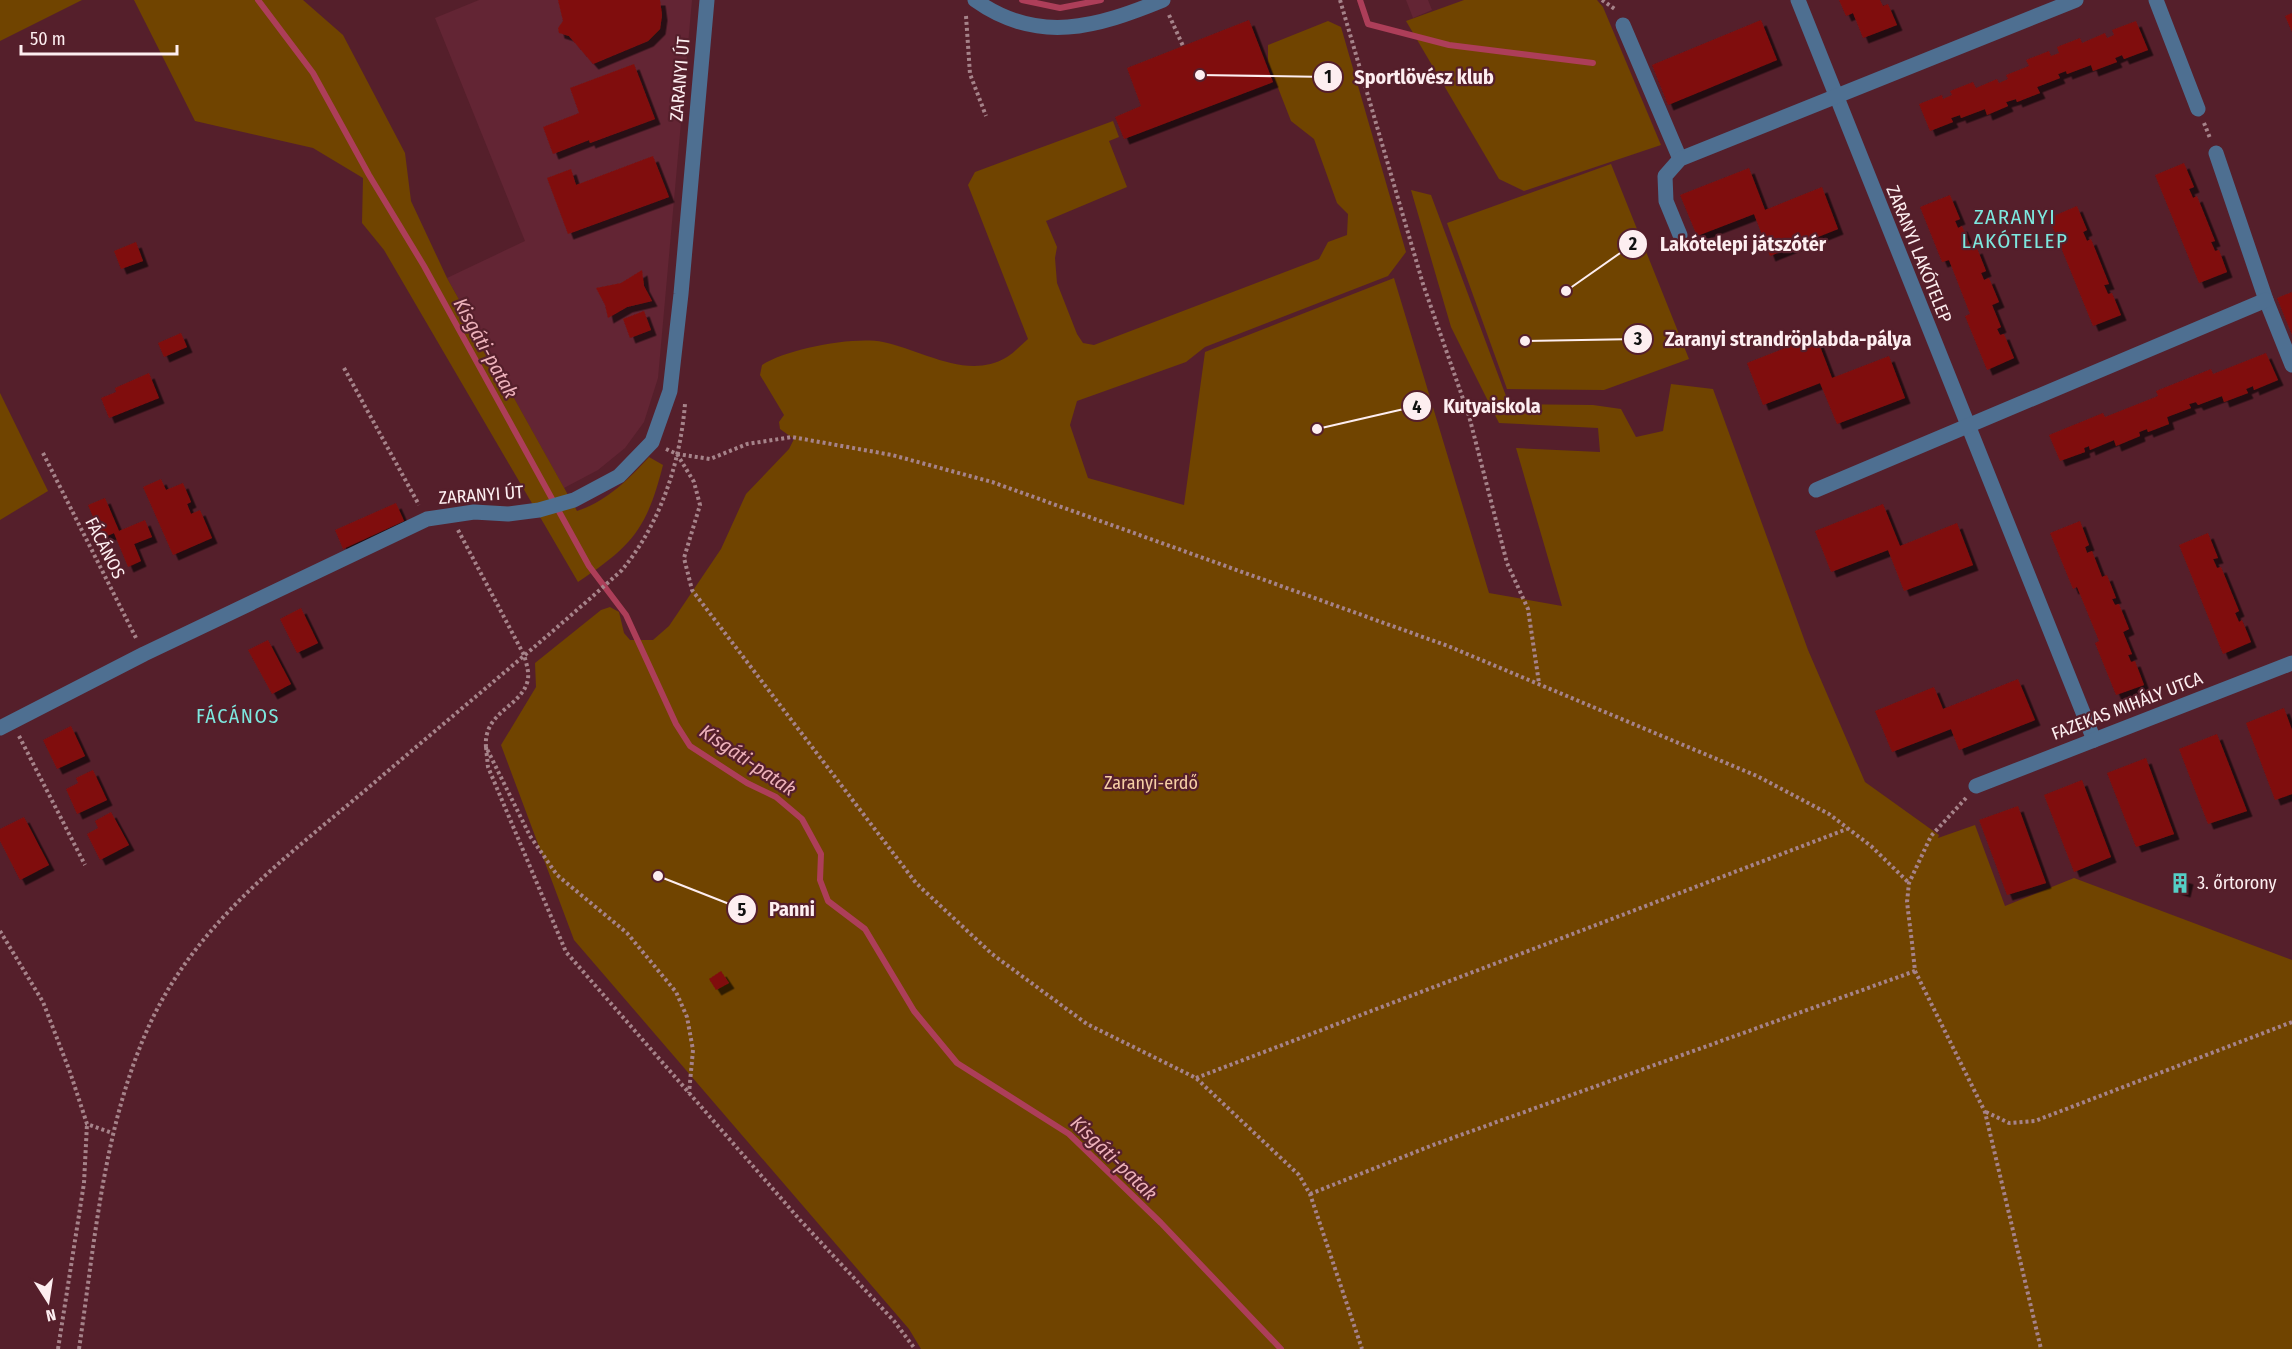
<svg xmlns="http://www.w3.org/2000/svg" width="2292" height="1349" font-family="'Fira Sans Condensed',sans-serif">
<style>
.built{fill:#632534}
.green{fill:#704400}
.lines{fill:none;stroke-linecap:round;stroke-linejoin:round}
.stream{stroke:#ad3e59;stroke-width:6}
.building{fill:#80100c;filter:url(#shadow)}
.path{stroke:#a6838a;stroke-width:4;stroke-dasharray:3 3;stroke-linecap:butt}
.minor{stroke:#4e6f91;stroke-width:15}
.labels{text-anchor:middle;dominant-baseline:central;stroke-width:4.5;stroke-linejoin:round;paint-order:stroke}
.street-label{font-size:18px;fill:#fdeef0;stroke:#551f2b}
.park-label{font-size:18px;fill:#f6cfa5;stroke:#551f2b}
.poi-label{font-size:18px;fill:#fdeef0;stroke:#551f2b;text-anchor:start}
.water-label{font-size:20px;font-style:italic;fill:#edb1ba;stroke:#551f2b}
.neighbourhood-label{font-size:20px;letter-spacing:1.5px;fill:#7de8df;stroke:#551f2b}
.quarter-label{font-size:21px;letter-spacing:1.5px;fill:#7de8df;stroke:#551f2b}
.leader{fill:none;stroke:#fdeef0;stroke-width:2}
.callout-dot{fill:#fdeef0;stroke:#551f2b;stroke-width:2}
.mark-label{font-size:18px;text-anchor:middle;font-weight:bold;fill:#111}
.callout-label{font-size:20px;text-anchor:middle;font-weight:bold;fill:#fdeef0;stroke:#551f2b;stroke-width:4.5;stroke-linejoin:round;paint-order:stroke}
</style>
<defs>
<filter id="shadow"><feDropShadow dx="5.5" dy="5.5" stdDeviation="0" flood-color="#0009"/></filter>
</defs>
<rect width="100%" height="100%" fill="#551f2b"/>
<!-- built -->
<g class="built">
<polygon points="479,0 692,0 658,378 644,422 625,448 598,470 564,488 447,278 525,241 435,18"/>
<polygon points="1406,0 1428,0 1432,10 1413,18"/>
</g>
<!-- green -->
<g class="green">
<polygon points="0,0 82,0 0,41"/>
<path d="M134 0H303L343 35 405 153 411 201 447 278 577 511C607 501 628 480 649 457L663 465C647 529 632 546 578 582L384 250 362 223 363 178 313 148 195 121Z"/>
<polygon points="1464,0 1597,0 1603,7 1661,145 1524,191 1499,179 1406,21"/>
<path d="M1328 21 1341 27 1406 252 1388 276 1205 347 1186 362 1077 401 1070 425 1088 478 1184 505 1205 352 1394 278 1489 593 1562 606 1516 448 1600 452 1598 428 1499 423 1451 327 1411 190 1431 195 1509 404 1593 405 1621 409 1636 437 1663 431 1671 384 1713 389 1808 650 1865 782 1939 835 1938 838 1975 825 2005 906 2074 878 2292 960V1349H921L909 1329 574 940 501 745 536 687 535 663 601 610 610 607 619 612 624 633 630 640H653L669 626 721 549 746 494 789 449 794 439 780 429 779 422 784 415 760 375 762 365C786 349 854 336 883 342 923 350 967 381 1007 357 1015 352 1022 344 1028 339L968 185 975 172 1113 121 1119 137 1109 141 1127 187 1046 221 1057 247 1055 258 1057 283 1077 334 1083 343 1094 345 1319 259 1328 242 1347 235 1348 214 1337 203 1314 139 1291 121 1268 62V45Z"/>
<polygon points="1611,164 1689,359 1604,390 1507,389 1447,223"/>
<polygon points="0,393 48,491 0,520"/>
</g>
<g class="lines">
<!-- stream -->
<g class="stream">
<polyline points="258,0 313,73 369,175 424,266 589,566 626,615 676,724 690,746 747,783 776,797 802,819 821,854 820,880 828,901 865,929 914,1011 957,1063 1069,1134 1161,1223 1281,1349"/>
<polyline points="1022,0 1060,8 1101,0"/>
<polyline points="1360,0 1368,24 1449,45 1593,63"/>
</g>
</g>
<!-- building -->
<g class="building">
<polygon points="558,0 660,0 662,15 660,29 648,41 593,64 569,36 559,33 558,28 563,21"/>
<polygon points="1839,0 1880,0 1883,6 1888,4 1897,25 1863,38 1853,13 1846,16"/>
<polygon points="2292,13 2292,32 2285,16"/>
<polygon points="1249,20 1273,82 1124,139 1115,117 1141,106 1127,68"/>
<polygon points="1761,20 1777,60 1668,105 1652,65"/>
<polygon points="2136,21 2148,50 2124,59 2122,55 2115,58 2117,62 2093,71 2091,65 2067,74 2066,71 2058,74 2060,78 2037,87 2040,93 2017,102 2016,99 2006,102 2008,106 1987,115 1985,109 1961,118 1960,115 1951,118 1953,122 1930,131 1919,104 1942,95 1943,99 1952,95 1950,91 1973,82 1976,88 1997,79 1999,83 2008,79 2006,75 2029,66 2026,60 2049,51 2051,56 2059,53 2057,47 2080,38 2082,43 2105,33 2107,38 2114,35 2112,30"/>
<polygon points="634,64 655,119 590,143 589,140 553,154 543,127 579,113 570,88"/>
<polygon points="653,156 669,197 568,234 547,178 571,169 576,185"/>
<polygon points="2184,163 2194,187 2189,189 2193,198 2197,196 2215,241 2211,242 2215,251 2219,250 2227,272 2199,283 2155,175"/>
<polygon points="1749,168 1765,210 1822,187 1838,229 1770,256 1754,214 1697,236 1680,195"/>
<polygon points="1950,195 1960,219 1955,221 1958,228 1962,226 1972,250 1977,248 1986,271 1981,273 1984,280 1989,278 1999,302 1992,305 2001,327 1997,329 2000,335 2004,334 2014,358 1987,370 1965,316 1970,314 1949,260 1942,262 1920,207"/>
<polygon points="2077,206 2087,230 2083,232 2087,241 2091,239 2109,284 2104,285 2108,294 2112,293 2121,315 2093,326 2049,218"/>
<polygon points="136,242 143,261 121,269 114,251"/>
<polygon points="642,270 644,286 652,301 627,307 608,318 605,305 596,288 621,283"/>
<polygon points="2292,292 2292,335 2277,298"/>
<polygon points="644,311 651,330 630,338 623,319"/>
<polygon points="181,333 187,347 164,357 158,343"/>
<polygon points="1816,336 1832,378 1889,356 1905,398 1837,424 1820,383 1763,405 1747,363"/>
<polygon points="2266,353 2278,380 2254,390 2253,386 2246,389 2248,393 2224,402 2222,396 2198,405 2196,402 2189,404 2191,408 2167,417 2169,424 2148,432 2147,429 2139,432 2140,436 2116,446 2114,440 2090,450 2089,446 2084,448 2085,452 2060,461 2049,435 2103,413 2105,417 2158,396 2156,391 2211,369 2213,374"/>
<polygon points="149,373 159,398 109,418 101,398 116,392 115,388"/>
<polygon points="161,479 166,490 183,483 191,502 187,504 191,514 200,510 212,538 173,555 143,487"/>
<polygon points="105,498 119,531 145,520 152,537 134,544 141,561 128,567 114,533 102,538 88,505"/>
<polygon points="396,503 404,521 343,549 335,530"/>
<polygon points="1883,504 1900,546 1957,523 1973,565 1904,591 1888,550 1831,572 1815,531"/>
<polygon points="2080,521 2089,545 2085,547 2087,553 2092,551 2102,577 2107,575 2116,598 2112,599 2115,605 2119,604 2129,629 2123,632 2132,654 2128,655 2131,662 2135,661 2144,685 2116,695 2095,643 2099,641 2077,587 2073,589 2050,533"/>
<polygon points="2208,533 2218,558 2213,559 2217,568 2221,567 2239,611 2235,613 2239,622 2242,620 2251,642 2223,654 2179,545"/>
<polygon points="301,608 318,643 297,653 280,619"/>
<polygon points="268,640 291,684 272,694 248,650"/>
<polygon points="2018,679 2035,720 1959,750 1951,729 1892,752 1875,711 1934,687 1943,709"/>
<polygon points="2284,708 2292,730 2292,794 2275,800 2246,723"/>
<polygon points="71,726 85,756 57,769 43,740"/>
<polygon points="2217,734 2247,811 2208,824 2179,749"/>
<polygon points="2146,758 2174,834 2136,847 2107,773"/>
<polygon points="93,770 107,800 77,814 66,789 78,783 76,778"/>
<polygon points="2082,780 2111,857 2074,872 2044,795"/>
<polygon points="2018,806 2046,883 2007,895 1979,820"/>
<polygon points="111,812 129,845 100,860 87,834 98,828 95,821"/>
<polygon points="24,817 49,865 20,880 0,841 0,829"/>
<polygon points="2175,875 2188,879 2185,892 2172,888"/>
<polygon points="721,971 729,983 716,990 709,979"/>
</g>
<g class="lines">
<!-- path -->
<g class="path">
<polyline points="1340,0 1423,284 1469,416 1507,563 1528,609 1539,683"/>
<polyline points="1602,0 1616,10"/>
<polyline points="1169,15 1183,46"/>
<polyline points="966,16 970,74 986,116"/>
<polyline points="2204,123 2210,138"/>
<polyline points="344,368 419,505"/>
<polyline points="666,449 677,454 710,459 747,444 792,437 892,455 992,482 1448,646 1757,776 1829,814 1871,846 1909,883"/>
<polyline points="43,453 137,640"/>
<polyline points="677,454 694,482 700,505 684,558 692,590 916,883 992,954 1087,1024 1196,1078 1299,1175 1310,1194 1362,1349"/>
<path d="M458 530 524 655C526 662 529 671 528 679 523 707 483 711 486 747L530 836 557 875 627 933 676 992 687 1017 693 1050 689 1093"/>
<polyline points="19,736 85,865"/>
<polyline points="486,747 488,767 566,952 800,1220 894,1321 915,1349"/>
<polyline points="1966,798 1931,836 1909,883 1907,902 1912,943 1915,971 1985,1112 2041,1349"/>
<polyline points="0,931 43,1002 70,1072 87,1124 112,1133"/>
<polyline points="1196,1078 1847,829"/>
<polyline points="1986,1112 2009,1123 2035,1121 2292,1022"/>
<polyline points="1310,1194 1433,1145 1915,971"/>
<polyline points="58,1349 84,1183 87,1124"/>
<path d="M79 1349C95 1241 103 1129 148 1028 194 925 284 859 368 788 453 715 539 645 622 570 660 524 680 464 685 404"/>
</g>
<!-- minor -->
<g class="minor">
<path d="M975 0C1038 45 1097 27 1163 0"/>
<polyline points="1798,0 2094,740"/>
<polyline points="2156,0 2198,109"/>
<polyline points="1623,25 1680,159"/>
<polyline points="2216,153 2266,300 2292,365"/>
<polyline points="1680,235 1666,201 1665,176 1680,159 2076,0"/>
<polyline points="1816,490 2266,300"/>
<polyline points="0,728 144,654 427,519 474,512 508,514 539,510 574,500 619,476 652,442 670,391 681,294 707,0"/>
<polyline points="1976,786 2292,663"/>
</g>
</g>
<!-- icons -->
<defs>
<g id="building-bare" transform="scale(1.62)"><path d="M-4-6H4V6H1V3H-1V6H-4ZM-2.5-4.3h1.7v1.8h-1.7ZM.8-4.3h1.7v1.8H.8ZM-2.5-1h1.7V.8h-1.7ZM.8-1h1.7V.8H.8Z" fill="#55cec5" stroke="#551f2b" stroke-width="2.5" paint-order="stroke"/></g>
</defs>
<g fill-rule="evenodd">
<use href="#building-bare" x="2180" y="883"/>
</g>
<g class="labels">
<!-- street labels -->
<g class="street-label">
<text transform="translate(680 79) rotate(-85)">ZARANYI ÚT</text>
<text transform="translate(1919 254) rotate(68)">ZARANYI LAKÓTELEP</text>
<text transform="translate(481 495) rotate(-4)">ZARANYI ÚT</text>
<text transform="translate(105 548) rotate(63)">FÁCÁNOS</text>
<text transform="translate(2127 706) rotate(-21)">FAZEKAS MIHÁLY UTCA</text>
</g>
<!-- park labels -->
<g class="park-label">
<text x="1151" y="783">Zaranyi-erdő</text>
</g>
<!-- poi labels -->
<g class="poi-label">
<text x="2197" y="883">3. őrtorony</text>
</g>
<!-- water labels -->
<g class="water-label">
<text transform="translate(486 348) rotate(61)">Kisgáti-patak</text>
<text transform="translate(748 760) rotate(34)">Kisgáti-patak</text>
<text transform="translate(1114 1158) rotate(44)">Kisgáti-patak</text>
</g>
<!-- neighbourhood labels -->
<g class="neighbourhood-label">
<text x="238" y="716">FÁCÁNOS</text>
</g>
<!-- quarter labels -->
<g class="quarter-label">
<text x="2015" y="217">ZARANYI<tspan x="2015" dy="24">LAKÓTELEP</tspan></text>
</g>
</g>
<!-- callouts -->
<path class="leader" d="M1200 75L1328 77M1566 291L1633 244M1525 341L1638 339M1317 429L1417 406M658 876L742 909"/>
<g class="callout-dot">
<circle cx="1200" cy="75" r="6"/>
<circle cx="1566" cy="291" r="6"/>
<circle cx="1525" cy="341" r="6"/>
<circle cx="1317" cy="429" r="6"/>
<circle cx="658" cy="876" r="6"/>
<circle cx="1328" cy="77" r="15"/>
<circle cx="1633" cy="244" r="15"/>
<circle cx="1638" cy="339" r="15"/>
<circle cx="1417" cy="406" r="15"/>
<circle cx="742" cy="909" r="15"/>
</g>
<g class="mark-label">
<text x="1328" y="83">1</text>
<text x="1633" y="250">2</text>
<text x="1638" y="345">3</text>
<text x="1417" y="413">4</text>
<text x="742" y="916">5</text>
</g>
<g class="callout-label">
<text x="1424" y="84">Sportlövész klub</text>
<text x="1743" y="251">Lakótelepi játszótér</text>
<text x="1788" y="346">Zaranyi strandröplabda-pálya</text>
<text x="1492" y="413">Kutyaiskola</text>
<text x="792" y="916">Panni</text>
</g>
<!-- north arrow -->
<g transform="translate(48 1301) rotate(168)" stroke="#551f2b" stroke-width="4.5" paint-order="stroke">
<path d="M0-4.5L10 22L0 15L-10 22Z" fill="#fdeef0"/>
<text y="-9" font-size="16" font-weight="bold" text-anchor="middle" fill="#fdeef0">N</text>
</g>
<!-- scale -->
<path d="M21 45v9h156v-9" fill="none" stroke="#fdeef0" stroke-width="3"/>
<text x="30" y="45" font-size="18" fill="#fdeef0" stroke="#551f2b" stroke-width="4.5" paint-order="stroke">50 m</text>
</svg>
